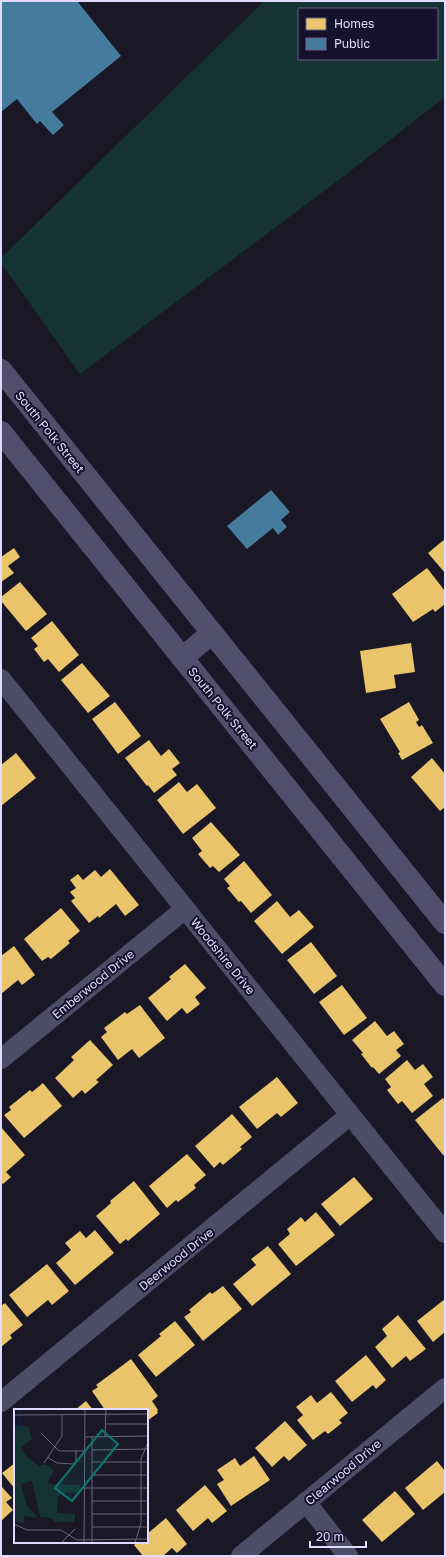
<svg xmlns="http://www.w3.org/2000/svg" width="446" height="1557" font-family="'Golos Text',sans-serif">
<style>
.green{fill:#153334;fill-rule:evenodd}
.homes{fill:#e9c46a}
.public{fill:#457b9d}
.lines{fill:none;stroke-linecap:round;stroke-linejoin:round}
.street{stroke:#4e4d67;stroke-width:20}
.secondary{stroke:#514f6d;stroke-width:22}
.labels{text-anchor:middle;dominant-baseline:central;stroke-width:4;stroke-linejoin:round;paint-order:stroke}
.street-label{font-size:12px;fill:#e1dcff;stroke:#16112d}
.inset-river{fill:none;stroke:#0d234d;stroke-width:2}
.inset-road{fill:none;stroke:#6a667d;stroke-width:1}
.view{fill:#0f766e;fill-opacity:0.15;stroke:#0f766e;stroke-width:2}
.inset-edge{fill:none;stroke:#e1dcff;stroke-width:2}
</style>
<rect width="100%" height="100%" fill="#1a1727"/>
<!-- green -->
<path class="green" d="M262 1H445V97L348 173 80 374 1 263V258L262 3ZM299 9H437V59H299Z"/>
<!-- homes -->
<g class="homes">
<polygon points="445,539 445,573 428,553"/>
<polygon points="14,548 20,557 8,566 14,573 1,582 1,557"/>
<polygon points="427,568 445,591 445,604 435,612 433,609 413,622 392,594"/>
<polygon points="20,582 47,614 26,631 1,601 1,597"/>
<polygon points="52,621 79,655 59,672 48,659 44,662 34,649 38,646 31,638"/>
<polygon points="411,643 415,672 394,675 396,688 366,693 360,651"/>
<polygon points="82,663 110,696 88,713 61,680"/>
<polygon points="115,702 141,736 118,754 92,719"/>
<polygon points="409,702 419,720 416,722 419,727 422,725 433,743 402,760 398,753 400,752 380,719"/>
<polygon points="149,740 161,756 169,749 180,763 172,769 177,775 154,793 148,785 147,786 125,758"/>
<polygon points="16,753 36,778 1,806 1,765"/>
<polygon points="432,758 445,774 445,807 440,811 411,777"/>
<polygon points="179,782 187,792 197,784 216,808 183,834 157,800"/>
<polygon points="211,822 240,855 219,872 213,866 210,868 198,854 202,851 192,838"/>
<polygon points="244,861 272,895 251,913 241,901 239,902 227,888 230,886 224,879"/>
<polygon points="110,869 139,905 125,916 116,904 99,918 98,916 89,923 71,901 75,898 70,892 76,888 70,880 78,874 83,880 95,870 101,877"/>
<polygon points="277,901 290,917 299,910 314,927 282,954 254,921"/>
<polygon points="61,908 80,931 68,941 70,943 51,959 48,957 42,961 24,939"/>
<polygon points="311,942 337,976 314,994 287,960"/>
<polygon points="14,946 35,975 22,985 18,980 1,994 1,956"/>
<polygon points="185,964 206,988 195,997 200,1004 187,1014 182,1008 167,1021 148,998 171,979 169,977"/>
<polygon points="342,985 367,1018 344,1035 319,1002"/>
<polygon points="140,1005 165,1038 139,1058 132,1049 118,1060 101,1037 107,1032 104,1028 125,1012 127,1014"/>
<polygon points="375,1021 387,1036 394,1031 404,1044 396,1050 401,1056 379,1074 373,1067 372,1068 361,1054 363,1053 352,1040"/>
<polygon points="90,1040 113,1065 96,1080 99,1082 85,1094 82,1090 73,1098 55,1078 74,1060 71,1057"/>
<polygon points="407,1060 415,1070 423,1064 433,1077 424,1084 433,1096 412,1113 402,1101 398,1104 387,1090 391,1087 385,1079"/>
<polygon points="277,1077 298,1103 281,1117 277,1113 257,1129 239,1107"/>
<polygon points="43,1083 62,1106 24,1138 4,1115 11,1110 9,1107 30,1090 32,1092"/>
<polygon points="443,1098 445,1101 445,1154 443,1155 415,1120"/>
<polygon points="232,1114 252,1137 240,1147 242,1149 223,1165 220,1162 214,1168 195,1146"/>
<polygon points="1,1127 25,1155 6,1172 11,1177 3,1184 1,1182"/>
<polygon points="187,1154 206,1175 194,1185 196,1188 178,1202 176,1200 167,1208 149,1186"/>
<polygon points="354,1177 373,1199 340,1226 321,1204"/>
<polygon points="134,1181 160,1214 128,1241 126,1239 120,1244 96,1216 111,1203 110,1201"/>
<polygon points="316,1212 335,1235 296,1266 278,1244 290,1234 287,1229 301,1217 305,1222"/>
<polygon points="95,1230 114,1253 75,1285 56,1263 71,1250 65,1243 80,1231 86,1238"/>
<polygon points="268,1246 291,1274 252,1306 233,1284 256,1265 251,1259"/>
<polygon points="47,1264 69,1291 52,1305 48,1300 27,1317 9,1295"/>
<polygon points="223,1286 242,1309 203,1341 184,1317 191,1312 189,1310 210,1292 212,1294"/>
<polygon points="445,1299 445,1332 433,1342 417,1321"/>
<polygon points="5,1303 23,1325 10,1335 12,1338 1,1347 1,1306"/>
<polygon points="398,1315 426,1349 410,1361 406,1356 392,1368 375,1347 387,1336 382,1329"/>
<polygon points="175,1321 195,1345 156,1377 138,1355 161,1336 159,1334"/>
<polygon points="366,1355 386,1380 376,1389 373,1385 352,1402 335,1381"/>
<polygon points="131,1359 158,1396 152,1401 158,1410 157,1411 158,1413 147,1421 147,1410 105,1410 92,1391 98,1387 96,1385"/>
<polygon points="331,1392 348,1413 339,1420 342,1423 328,1434 325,1431 313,1440 297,1420 303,1415 296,1407 311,1395 317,1403"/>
<polygon points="86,1401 93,1410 75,1410"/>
<polygon points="285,1421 307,1445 289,1461 284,1456 272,1467 255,1448"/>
<polygon points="254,1456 270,1480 231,1506 217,1484 224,1480 217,1470 235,1458 240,1466"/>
<polygon points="437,1461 445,1471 445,1492 423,1510 405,1488"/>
<polygon points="15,1463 15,1489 2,1473"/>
<polygon points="205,1485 227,1511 212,1523 208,1518 193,1531 176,1510"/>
<polygon points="1,1486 12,1498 6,1502 13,1510 1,1521"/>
<polygon points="395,1491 415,1514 382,1542 362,1520"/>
<polygon points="166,1518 187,1544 177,1553 172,1548 163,1556 143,1556 134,1545 137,1542 147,1542 147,1534"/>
</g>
<!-- public -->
<g class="public">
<polygon points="1,1 77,1 121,56 52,112 64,125 53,135 40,121 37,124 17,99 1,112"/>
<polygon points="271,490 290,512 281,520 287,527 278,535 273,528 247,549 227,526"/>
</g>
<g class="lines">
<!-- street -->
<g class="street">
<polyline points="1,679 445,1233"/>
<polyline points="1,1059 185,909"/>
<polyline points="1,1402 350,1115"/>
<polyline points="306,1502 348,1556"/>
<polyline points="241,1556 445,1388"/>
</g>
<!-- secondary -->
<g class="secondary">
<polyline points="1,370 445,923"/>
<polyline points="1,432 445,985"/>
<polyline points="182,658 212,633"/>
</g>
</g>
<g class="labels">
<!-- street labels -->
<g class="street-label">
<text transform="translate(50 432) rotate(51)">South Polk Street</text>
<text transform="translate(223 708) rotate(51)">South Polk Street</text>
<text transform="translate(223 956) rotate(51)">Woodshire Drive</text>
<text transform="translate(93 984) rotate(-39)">Emberwood Drive</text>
<text transform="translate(176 1259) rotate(-39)">Deerwood Drive</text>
<text transform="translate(343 1472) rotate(-40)">Clearwood Drive</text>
</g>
</g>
<!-- overview -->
<g transform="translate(14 1409)">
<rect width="134" height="134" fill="#1a1727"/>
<path d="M0 16 15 18 18 30 7 38 12 47 25 57 31 55 40 61 34 73 37 75 66 76V83L48 84 44 88 43 104 61 105V113H40L37 109 26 108 18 72 7 75 13 97 24 109 10 107V114L0 113Z" fill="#153334"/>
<path class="inset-river" d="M0 20 7 11 4 0"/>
<path class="inset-road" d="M0 6 134 5M92 15H134M28 25 45 42H70M71 28 134 27M91 28 92 0M78 41 134 40M33 48 43 54 59 55 62 52V42M78 53H134M30 54 48 27V6M78 66H134M71 79H134M78 92H134M78 105H134M0 115 13 121H47L63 131 134 130M78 118H134M47 134 61 120M70 134 71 0M78 134V28M121 134 127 114V50L134 33"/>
<path class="view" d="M88 21 104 35 58 92 41 79Z"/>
<rect width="134" height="134" class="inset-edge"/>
</g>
<!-- border -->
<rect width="446" height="1557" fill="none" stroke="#e1dcff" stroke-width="4"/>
<!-- legend -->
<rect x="298" y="8" width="140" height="52" fill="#16112d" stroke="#676281"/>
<rect x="306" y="18" width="20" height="12" fill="#e9c46a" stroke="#676281"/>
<text x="334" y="28" font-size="12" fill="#e1dcff">Homes</text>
<rect x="306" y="38" width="20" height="12" fill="#457b9d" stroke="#676281"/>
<text x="334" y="48" font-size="12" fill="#e1dcff">Public</text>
<!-- scale -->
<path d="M310 1541v6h56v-6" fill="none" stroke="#e1dcff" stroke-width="2"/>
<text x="316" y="1541" font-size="12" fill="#e1dcff" stroke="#16112d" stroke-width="3" paint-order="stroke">20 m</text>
</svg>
